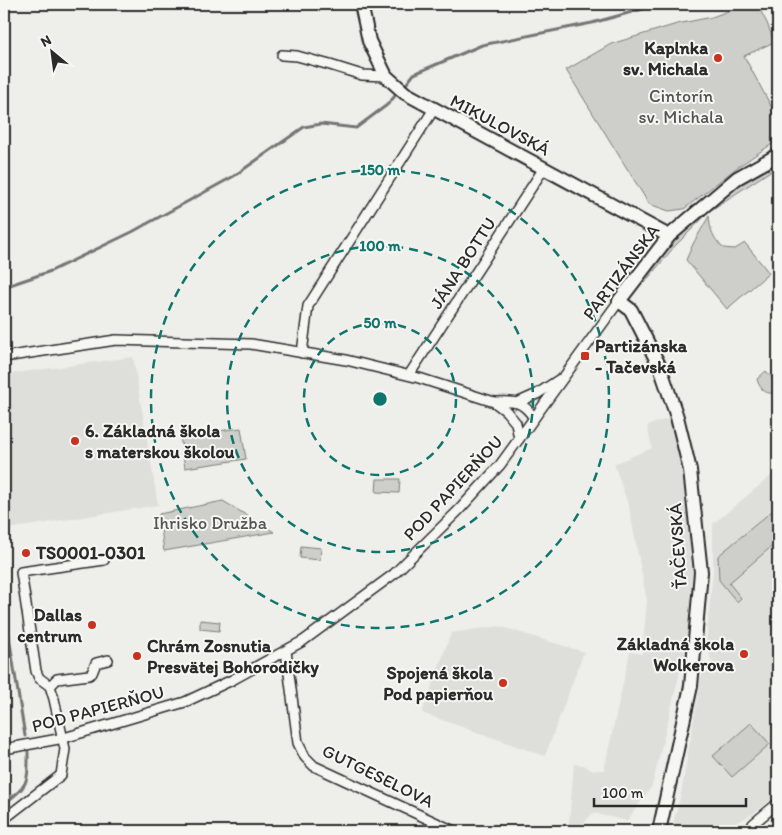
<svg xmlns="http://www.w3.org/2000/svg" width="782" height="835" font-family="Itim,sans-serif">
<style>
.built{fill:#dededb}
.green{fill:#cececa;stroke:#7c7c7a}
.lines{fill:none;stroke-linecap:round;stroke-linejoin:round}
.stream{stroke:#757573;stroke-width:3}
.street-casing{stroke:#2b2b2b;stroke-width:12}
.secondary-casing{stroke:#2b2b2b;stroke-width:16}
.street{stroke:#f6f6f2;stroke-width:9}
.secondary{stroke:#f6f6f2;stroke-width:12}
.ring{fill:none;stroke:#0f766e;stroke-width:2.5;stroke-dasharray:9 6}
.poi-dot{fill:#c8321e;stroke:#f6f6f2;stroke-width:2}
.labels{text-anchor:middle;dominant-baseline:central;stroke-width:4;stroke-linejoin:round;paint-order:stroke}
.poi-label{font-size:18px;font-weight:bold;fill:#2b2b2b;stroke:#f6f6f2;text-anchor:end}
.park-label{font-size:18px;fill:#545453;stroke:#f6f6f2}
.street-label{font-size:18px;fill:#2b2b2b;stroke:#f6f6f2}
.centre{fill:#0f766e;stroke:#f6f6f2;stroke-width:2.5}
.ring-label{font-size:15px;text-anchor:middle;font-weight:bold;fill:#0f766e;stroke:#f6f6f2;stroke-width:4;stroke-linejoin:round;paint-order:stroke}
</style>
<rect width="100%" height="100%" fill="#eeeeea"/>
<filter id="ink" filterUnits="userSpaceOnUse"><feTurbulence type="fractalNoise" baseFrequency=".02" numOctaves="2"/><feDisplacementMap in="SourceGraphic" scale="10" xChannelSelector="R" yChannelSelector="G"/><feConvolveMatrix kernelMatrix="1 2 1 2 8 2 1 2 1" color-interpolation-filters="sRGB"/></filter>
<g filter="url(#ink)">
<!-- built -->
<g class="built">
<polygon points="133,357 158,505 8,529 4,511 4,377 8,374"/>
<polygon points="669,418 678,450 689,527 692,570 688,639 652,786 627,821 593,813 582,825 569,824 574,764 584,765 591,770 604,770 630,652 642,654 647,601 629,507 614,464 652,448 647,426"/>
<polygon points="778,470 778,794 753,814 720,831 671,831 681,794 702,673 713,666 706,642 713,570 713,524"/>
<polygon points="499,626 584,652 545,756 422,713 451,633"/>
</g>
<!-- green -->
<g class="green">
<polygon points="747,4 758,6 767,23 774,42 744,56 778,119 778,140 739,166 684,209 669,211 649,204 566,70 611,44 677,24 712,17"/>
<polygon points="778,160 778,166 711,210 711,208 727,194"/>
<polygon points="704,213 704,217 674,247 645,282 641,279 671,244"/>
<path d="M709 216C710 230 713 238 723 248L735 249 745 243 769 273 727 309 686 260 693 244Z"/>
<path d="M766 371 778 385V392C767 396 760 390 757 379Z"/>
<polygon points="241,428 246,459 185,468 180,436"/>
<polygon points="377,479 400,479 399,493 376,492"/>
<polygon points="223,501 274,532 164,551 159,514"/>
<polygon points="778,506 778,541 729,583 741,598 737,602 719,580 718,556"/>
<polygon points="301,546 321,548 320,560 300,558"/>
<polygon points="200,620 220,622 219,631 200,629"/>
<polygon points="751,723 770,744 732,777 713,756"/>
</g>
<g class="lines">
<!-- stream -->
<g class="stream">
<polyline points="407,83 414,74 482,45 592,23 661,4"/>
<polyline points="4,287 51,271 132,232 234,176 304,127 321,124 356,128 387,105 395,96"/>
<polyline points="4,606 25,736"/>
<path d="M4 804C29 784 28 784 28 752"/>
</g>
<!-- street casing -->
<g class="street-casing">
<g id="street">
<polyline points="282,55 297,56 330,65 362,75 386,76"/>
<polyline points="302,353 308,306 434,109"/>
<polyline points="4,357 116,340 251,344 346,360 419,378 494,402 506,411 516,423 519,439"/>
<polyline points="409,375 544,168"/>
<path d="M494 402C514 401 522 400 534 418"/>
<polyline points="519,402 537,394 560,379"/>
<polyline points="286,651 298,743 305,757 314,766 454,831"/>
<polyline points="50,686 39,678 36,671 21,572 104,560"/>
<polyline points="4,749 64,738 185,702 232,680 303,641 394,574 459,510 500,465 619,301"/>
<polyline points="4,819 61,775 65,749 54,699 50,686 57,679 89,675 92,673 96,663 108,660"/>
<polyline points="750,831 753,824 778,803"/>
</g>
</g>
<!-- secondary casing -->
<g class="secondary-casing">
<g id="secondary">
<polyline points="361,4 369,41 386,76 405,93 669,236"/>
<polyline points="659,831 691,686 701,572 690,470 677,417 660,367 631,310 619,301 669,236 737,178 778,155"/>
</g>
</g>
<!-- street -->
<use href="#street" class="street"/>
<!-- secondary -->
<use href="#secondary" class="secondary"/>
</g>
</g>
<!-- distance rings -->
<g class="ring">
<circle cx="380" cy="399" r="76"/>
<circle cx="380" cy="399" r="153"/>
<circle cx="380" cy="399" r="229"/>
</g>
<!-- markers -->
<g class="poi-dot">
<circle cx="718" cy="58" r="5"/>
<rect x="580" y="351" width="10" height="10" rx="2.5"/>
<circle cx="75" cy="441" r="5"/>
<circle cx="26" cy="553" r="5"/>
<circle cx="92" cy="625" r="5"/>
<circle cx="744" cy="654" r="5"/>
<circle cx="137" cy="656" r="5"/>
<circle cx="503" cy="683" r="5"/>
</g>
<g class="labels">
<!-- poi labels -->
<g class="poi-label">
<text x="708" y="48">Kaplnka<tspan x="708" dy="21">sv. Michala</tspan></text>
<text x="595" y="346" text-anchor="start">Partizánska<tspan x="595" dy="21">- Tačevská</tspan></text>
<text x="85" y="431" text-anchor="start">6. Základná škola<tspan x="85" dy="21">s materskou školou</tspan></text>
<text x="36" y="553" text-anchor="start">TS0001-0301</text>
<text x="82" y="615">Dallas<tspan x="82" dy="21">centrum</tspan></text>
<text x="734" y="644">Základná škola<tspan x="734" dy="21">Wolkerova</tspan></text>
<text x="147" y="646" text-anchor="start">Chrám Zosnutia<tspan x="147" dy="21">Presvätej Bohorodičky</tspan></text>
<text x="493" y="673">Spojená škola<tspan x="493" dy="21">Pod papierňou</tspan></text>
</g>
<!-- park labels -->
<g class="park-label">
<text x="681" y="96">Cintorín<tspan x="681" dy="21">sv. Michala</tspan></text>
<text x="210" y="523">Ihrisko Družba</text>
</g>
<!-- street labels -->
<g class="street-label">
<text transform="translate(500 125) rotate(28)">MIKULOVSKÁ</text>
<text transform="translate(463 263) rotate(-57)">JÁNA BOTTU</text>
<text transform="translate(621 272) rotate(-53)">PARTIZÁNSKA</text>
<text transform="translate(453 488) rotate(-47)">POD PAPIERŇOU</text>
<text transform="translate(678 546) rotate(-94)">ŤAČEVSKÁ</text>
<text transform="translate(98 709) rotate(-15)">POD PAPIERŇOU</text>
<text transform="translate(378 776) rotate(26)">GUTGESELOVA</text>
</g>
</g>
<circle cx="380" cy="399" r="8" class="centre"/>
<g class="ring-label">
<text x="380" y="175">150 m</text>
<text x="380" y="251">100 m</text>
<text x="380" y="328">50 m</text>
</g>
<!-- margin -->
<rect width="782" height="835" fill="none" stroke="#f6f6f2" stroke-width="20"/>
<rect x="10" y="10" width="762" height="815" fill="none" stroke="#2b2b2b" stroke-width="2" filter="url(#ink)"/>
<!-- north arrow -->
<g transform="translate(52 52) rotate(331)" stroke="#f6f6f2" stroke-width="4" paint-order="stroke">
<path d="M0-4L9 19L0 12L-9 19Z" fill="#2b2b2b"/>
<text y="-8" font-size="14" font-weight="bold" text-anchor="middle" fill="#2b2b2b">N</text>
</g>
<!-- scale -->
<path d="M594 798v8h152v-8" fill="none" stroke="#2b2b2b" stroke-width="2.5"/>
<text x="602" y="798" font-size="15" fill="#2b2b2b" stroke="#f6f6f2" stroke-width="4" paint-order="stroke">100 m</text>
</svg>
